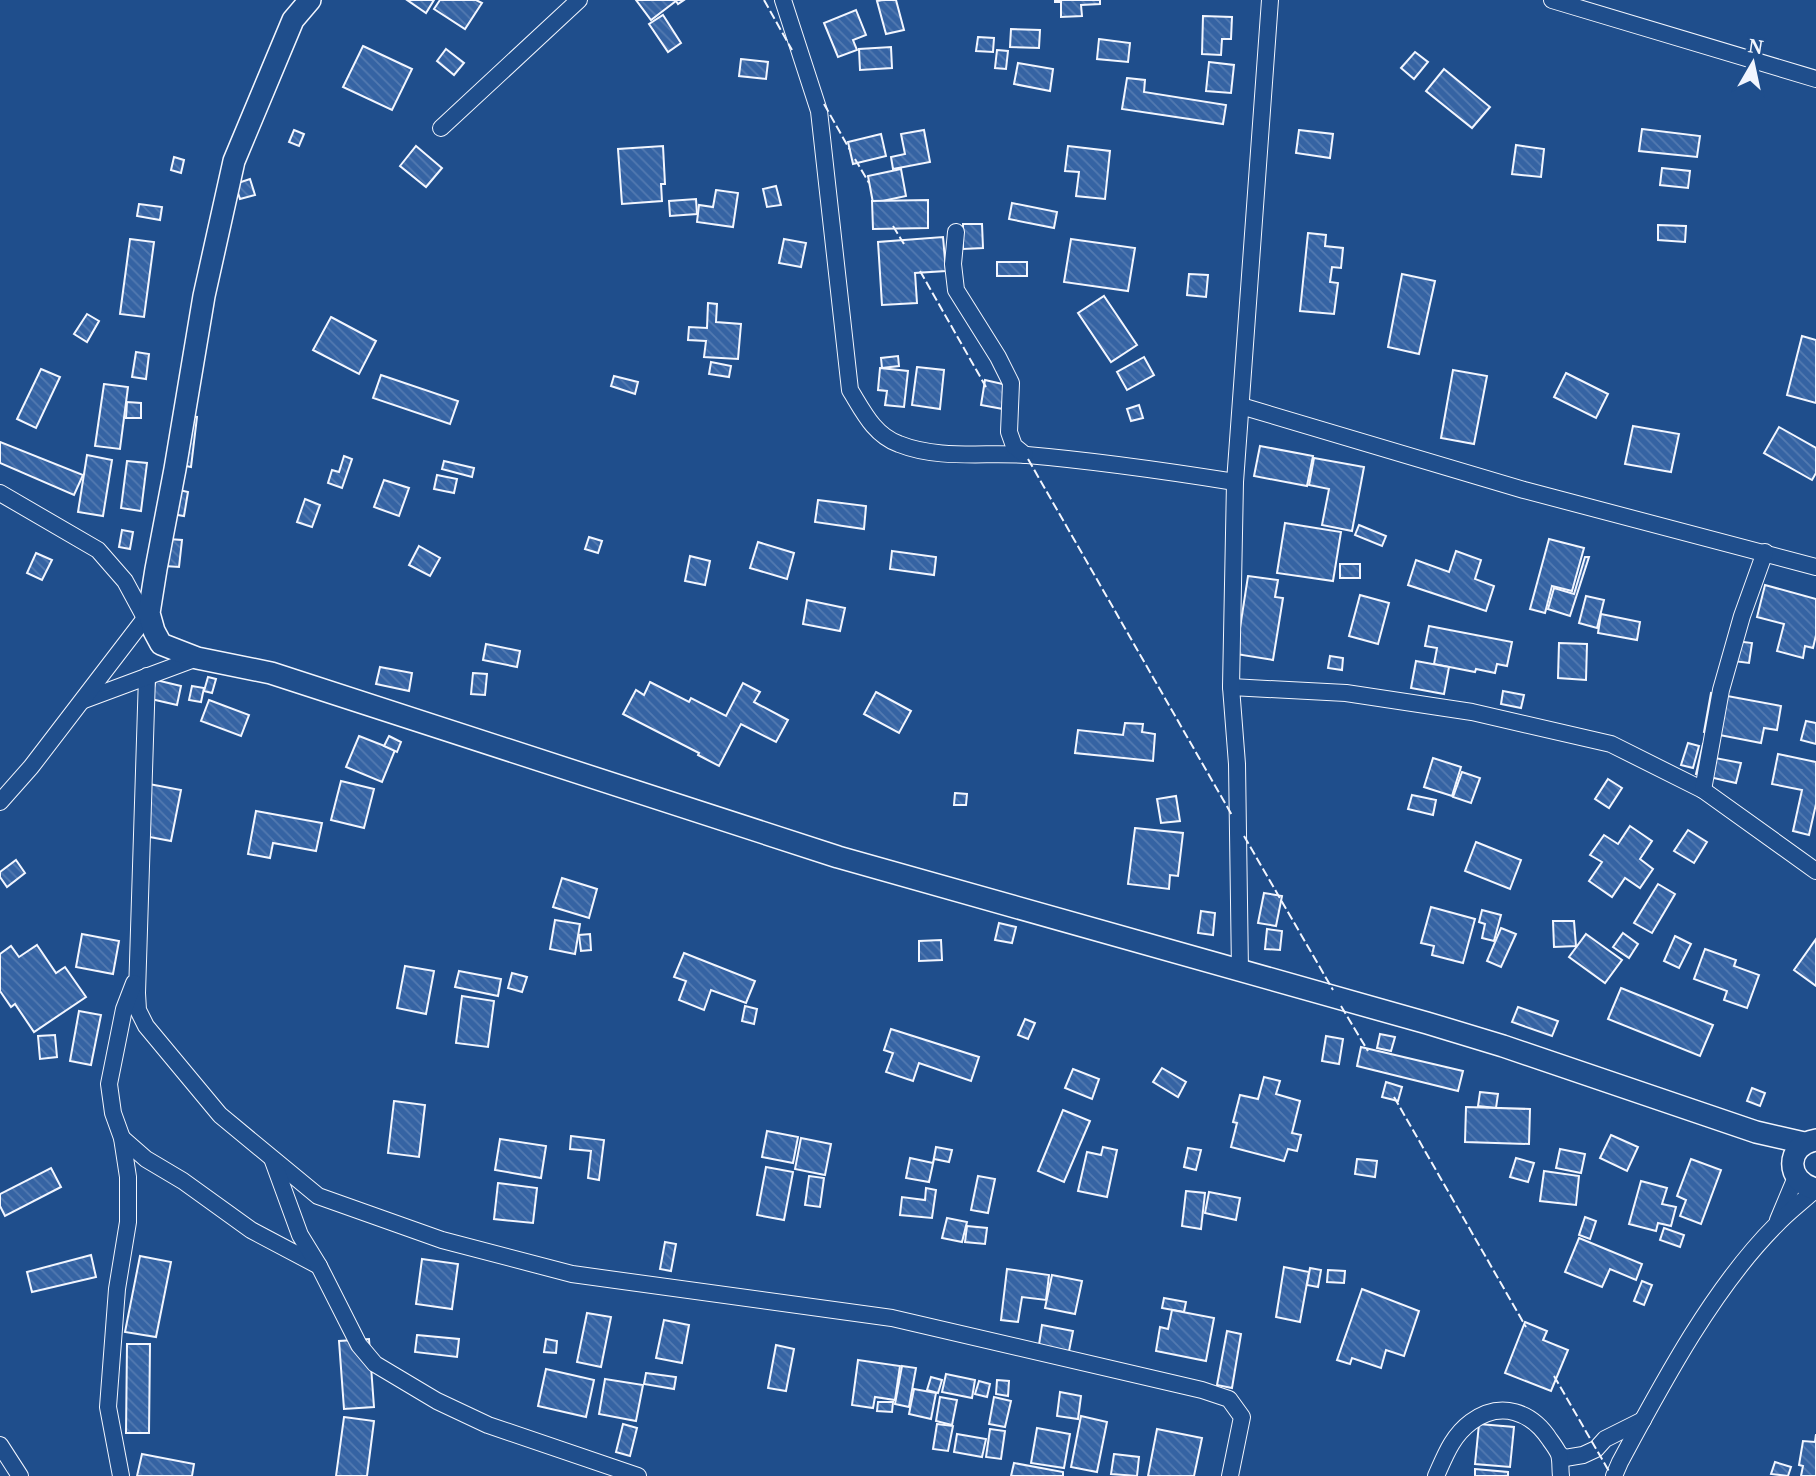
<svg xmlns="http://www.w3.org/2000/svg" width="1816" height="1476" font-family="'Noto Serif',serif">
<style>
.building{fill:url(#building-back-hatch);stroke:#f2f6ff;stroke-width:2}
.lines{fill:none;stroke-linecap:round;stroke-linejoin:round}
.minor-casing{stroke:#f2f6ff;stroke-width:18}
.tertiary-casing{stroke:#f2f6ff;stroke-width:24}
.minor{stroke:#1f4e8c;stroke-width:16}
.tertiary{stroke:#1f4e8c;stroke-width:21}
.fence{stroke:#f2f6ff;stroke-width:2;stroke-dasharray:9 3.5;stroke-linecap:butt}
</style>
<defs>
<pattern id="building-back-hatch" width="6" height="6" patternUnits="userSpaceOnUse" patternTransform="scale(1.75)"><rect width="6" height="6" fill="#3563a3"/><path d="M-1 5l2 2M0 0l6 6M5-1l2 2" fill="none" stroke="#537ab1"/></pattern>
</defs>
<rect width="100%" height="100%" fill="#1f4e8c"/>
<!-- building -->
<g class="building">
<polygon points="407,0 434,0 426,13"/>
<polygon points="440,0 476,0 482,3 465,29 434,9"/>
<polygon points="636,0 684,0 678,4 676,1 651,20"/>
<polygon points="883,0 896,0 904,30 886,34 877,1"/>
<polygon points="1055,0 1100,0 1100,4 1081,5 1082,16 1061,17 1061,2 1055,2"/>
<polygon points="856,10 866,35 853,40 857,50 838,57 824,23"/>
<polygon points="663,15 681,43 668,52 649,24"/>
<polygon points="1203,16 1232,17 1231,39 1222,39 1221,55 1202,54"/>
<polygon points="1011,29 1040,30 1039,48 1010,47"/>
<polygon points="978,37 994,38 993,52 976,51"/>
<polygon points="1099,39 1130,43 1128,62 1097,59"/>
<polygon points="363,46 412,69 392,110 343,87"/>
<polygon points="891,47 892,68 860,70 859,49"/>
<polygon points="446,49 464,63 454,75 437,61"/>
<polygon points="997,50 1008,51 1006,69 995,68"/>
<polygon points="1415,52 1428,62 1414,79 1401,68"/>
<polygon points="741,59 768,62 766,79 739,76"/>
<polygon points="1209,62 1234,65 1231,93 1206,91"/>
<polygon points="1018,63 1053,69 1050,91 1014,84"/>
<polygon points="1444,69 1490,107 1472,128 1426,91"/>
<polygon points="1127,78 1145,80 1144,92 1226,105 1223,124 1122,109"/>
<polygon points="1642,129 1700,136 1697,157 1639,151"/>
<polygon points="294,130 304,134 299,146 289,142"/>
<polygon points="924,130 930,162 893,169 891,157 905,154 901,134"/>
<polygon points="1299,130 1333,134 1330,158 1296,153"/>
<polygon points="881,134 886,156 853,164 848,142"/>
<polygon points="1516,145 1544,149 1541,177 1512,174"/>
<polygon points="416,146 442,168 426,187 400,166"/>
<polygon points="663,146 665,184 661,184 662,201 622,204 618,149"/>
<polygon points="1068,146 1110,151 1105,199 1076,196 1079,172 1065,171"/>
<polygon points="174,157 184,160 181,173 171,170"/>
<polygon points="1662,168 1690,171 1688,188 1660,185"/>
<polygon points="901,169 906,196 873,203 868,176"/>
<polygon points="250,179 255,195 240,199 235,184"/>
<polygon points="776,186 781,205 767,207 763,189"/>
<polygon points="716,190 738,193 733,227 697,222 699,205 713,207"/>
<polygon points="696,199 697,214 670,216 669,201"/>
<polygon points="928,200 928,228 873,229 872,201"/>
<polygon points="1012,203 1057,212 1054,228 1009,219"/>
<polygon points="139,204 162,207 160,220 137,216"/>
<polygon points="963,224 982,224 983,248 963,249"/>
<polygon points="1658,225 1686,226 1685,242 1658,240"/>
<polygon points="1308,233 1326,235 1325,246 1343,248 1341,268 1332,267 1330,282 1338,283 1334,314 1300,311"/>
<polygon points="943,237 946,271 915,273 917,303 882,305 878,242"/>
<polygon points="130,239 154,242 144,317 120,314"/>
<polygon points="784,239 806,243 801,267 779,263"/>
<polygon points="1071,239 1135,248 1128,291 1064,282"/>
<rect x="997" y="262" width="30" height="14"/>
<polygon points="1189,274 1208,275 1206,297 1187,295"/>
<polygon points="1402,274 1435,281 1419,354 1388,347"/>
<polygon points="1104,296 1137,345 1111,362 1078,313"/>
<polygon points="708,303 717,304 716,322 741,324 738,359 704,357 706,341 688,340 689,327 707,328"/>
<polygon points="87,314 99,321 87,342 74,334"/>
<polygon points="331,317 376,341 359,374 313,350"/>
<polygon points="1802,336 1816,340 1816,403 1787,395"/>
<polygon points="136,352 149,354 146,379 132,377"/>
<polygon points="898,356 899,366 882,368 881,358"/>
<polygon points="1144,357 1154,375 1127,390 1117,372"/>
<polygon points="711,362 731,366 729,377 709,374"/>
<polygon points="917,367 944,370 940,409 912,405"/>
<polygon points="880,368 908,371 904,407 885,405 887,391 878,390"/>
<polygon points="41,369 60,377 36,428 17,419"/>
<polygon points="1453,370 1487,376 1474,444 1441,438"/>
<polygon points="1566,373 1608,394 1596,418 1554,397"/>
<polygon points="381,375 458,401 450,424 373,398"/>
<polygon points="614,376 638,382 635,394 611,386"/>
<polygon points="985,380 1007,385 1003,409 981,405"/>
<polygon points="104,384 128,387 120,449 95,446"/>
<polygon points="127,402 141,403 141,418 126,418"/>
<polygon points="1139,405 1143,418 1131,421 1127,409"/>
<polygon points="187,416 197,417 191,467 181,465"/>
<polygon points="1633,426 1679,434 1671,472 1625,464"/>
<polygon points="1779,427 1816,448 1816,473 1812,480 1764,453"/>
<polygon points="0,442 83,475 74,495 0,463"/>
<polygon points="1260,446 1313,456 1307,486 1254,476"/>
<polygon points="87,455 112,460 103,516 78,512"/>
<polygon points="344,456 352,459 342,488 328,483 332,470 339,472"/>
<polygon points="1314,458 1364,467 1352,531 1322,525 1329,489 1309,485"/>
<polygon points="127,461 147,463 141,511 121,508"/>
<polygon points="444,461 474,468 472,477 442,469"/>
<polygon points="437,475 457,479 454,493 434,489"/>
<polygon points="384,480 409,488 399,516 374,507"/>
<polygon points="175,489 188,492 184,516 171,514"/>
<polygon points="305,499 320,505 312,527 297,522"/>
<polygon points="818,500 866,506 864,529 815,522"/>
<polygon points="1285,523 1341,532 1333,581 1277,573"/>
<polygon points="1359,525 1386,536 1382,546 1355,535"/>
<polygon points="122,530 133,532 130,549 119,547"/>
<polygon points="589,537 602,541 598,553 585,549"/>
<polygon points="168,539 182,540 179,567 165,566"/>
<polygon points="1549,539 1584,548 1572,591 1552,586 1545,613 1530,609"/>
<polygon points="758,542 794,553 787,579 750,568"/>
<polygon points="419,546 440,558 430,576 409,565"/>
<polygon points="892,551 936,557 934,575 890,569"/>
<polygon points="1456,551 1481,560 1475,579 1494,586 1486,611 1408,585 1416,560 1449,572"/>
<polygon points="36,553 52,560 42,580 27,573"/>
<polygon points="690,556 710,561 705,585 685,581"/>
<polygon points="1585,557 1589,557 1570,616 1548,609 1554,588 1574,594"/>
<rect x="1340" y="564" width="20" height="14"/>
<polygon points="1248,576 1278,580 1275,597 1283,598 1273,660 1236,654"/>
<polygon points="1765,585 1816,599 1816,635 1813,648 1805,646 1803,658 1777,651 1784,624 1757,617"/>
<polygon points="1360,595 1389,603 1378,644 1349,636"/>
<polygon points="1586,596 1604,600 1597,628 1579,623"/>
<polygon points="807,600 845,608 840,631 803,624"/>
<polygon points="1601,614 1640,622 1637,640 1598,633"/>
<polygon points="1429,626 1512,642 1507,666 1497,664 1495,673 1476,669 1475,672 1434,664 1437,648 1425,646"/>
<polygon points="1736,641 1752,643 1749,663 1733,661"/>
<polygon points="1559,643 1587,644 1586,680 1558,678"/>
<polygon points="486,644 520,651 517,667 483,660"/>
<polygon points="1330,656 1343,658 1342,670 1328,668"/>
<polygon points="1416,661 1449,667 1444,694 1411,688"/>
<polygon points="380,667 412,673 409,691 376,684"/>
<polygon points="473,673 487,674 485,695 471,694"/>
<polygon points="208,677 216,679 212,693 204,691"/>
<polygon points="156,680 181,686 177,705 151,699"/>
<polygon points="650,682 689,702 691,698 726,716 743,683 760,692 754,702 788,720 776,742 741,724 719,766 698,755 699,753 623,714 636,690 644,695"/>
<polygon points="192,686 204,688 201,702 189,700"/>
<polygon points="1503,691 1524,695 1521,708 1501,704"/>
<polygon points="876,692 911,711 899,733 864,714"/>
<polygon points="1711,693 1781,706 1777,730 1764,728 1761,743 1704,732"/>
<polygon points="209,700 249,715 241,736 201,721"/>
<polygon points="1806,721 1816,723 1816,744 1801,740"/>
<polygon points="1125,723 1143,724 1142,732 1155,734 1153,761 1075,753 1078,730 1123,735"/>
<polygon points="359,736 395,750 382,782 346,767"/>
<polygon points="389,736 401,742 397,752 384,746"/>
<polygon points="1688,743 1699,746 1693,768 1681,765"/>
<polygon points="1703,744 1718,747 1715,758 1741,763 1736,783 1696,774"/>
<polygon points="1778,754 1816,762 1816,804 1809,835 1793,831 1802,790 1772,784"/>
<polygon points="1433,758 1461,767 1452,796 1424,787"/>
<polygon points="1462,772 1480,778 1471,803 1453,797"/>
<polygon points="1608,779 1622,788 1609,808 1595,799"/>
<polygon points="341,781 374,789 364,828 331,820"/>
<polygon points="149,784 181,790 171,841 139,835"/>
<polygon points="955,793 967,794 966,805 954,805"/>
<polygon points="1412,795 1436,800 1433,815 1408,809"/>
<polygon points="1176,796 1180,821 1161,823 1157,799"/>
<polygon points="256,811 322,823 316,851 273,843 270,858 248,854"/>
<polygon points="1630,826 1652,841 1640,859 1653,869 1640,888 1625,878 1612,897 1589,881 1602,862 1590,855 1604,835 1618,844"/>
<polygon points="1135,828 1183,833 1178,876 1170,875 1169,889 1128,884"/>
<polygon points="1688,830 1707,842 1694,863 1674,851"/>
<polygon points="1476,842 1521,860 1510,889 1465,871"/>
<polygon points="16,860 25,873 7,887 0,877 0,872"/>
<polygon points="562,878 597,889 589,918 553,907"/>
<polygon points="1658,884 1675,894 1652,933 1634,923"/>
<polygon points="1264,893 1282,896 1276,926 1258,923"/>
<polygon points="1431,907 1475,919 1463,963 1432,955 1434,946 1421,943"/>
<polygon points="1482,910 1501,915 1494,941 1482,938 1485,924 1479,922"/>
<polygon points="1201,911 1215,913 1213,935 1198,933"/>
<polygon points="555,920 580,924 575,954 550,949"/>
<polygon points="1553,921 1574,921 1576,946 1554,947"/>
<polygon points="999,923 1016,927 1012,943 995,940"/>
<polygon points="1501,928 1516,934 1501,967 1487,961"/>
<polygon points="1267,929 1282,931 1280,950 1265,949"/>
<polygon points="1623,933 1638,944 1629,958 1613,947"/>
<polygon points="82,934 119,941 113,974 76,967"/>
<polygon points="590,934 591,950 581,951 579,935"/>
<polygon points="1586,934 1622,960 1605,983 1569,957"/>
<polygon points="1675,936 1691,944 1679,968 1664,961"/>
<polygon points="1816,939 1816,986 1794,970"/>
<polygon points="941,940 942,960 919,961 919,941"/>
<polygon points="37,945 56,973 65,967 86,997 34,1032 15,1004 11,1007 0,991 0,954 11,946 19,957"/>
<polygon points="1705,949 1736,960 1734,966 1759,975 1747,1008 1724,1000 1727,991 1694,979"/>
<polygon points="684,953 755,981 746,1003 711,990 704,1010 679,1000 686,981 674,977"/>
<polygon points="405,966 434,971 426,1014 397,1008"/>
<polygon points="459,971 501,979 498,996 455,987"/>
<polygon points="512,973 527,977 522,992 508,988"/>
<polygon points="1621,988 1713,1025 1700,1056 1608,1019"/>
<polygon points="462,996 494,1001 488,1047 456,1043"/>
<polygon points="745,1006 757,1009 754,1024 742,1021"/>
<polygon points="1518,1007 1558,1021 1552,1036 1512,1022"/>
<polygon points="79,1011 101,1015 91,1065 70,1061"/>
<polygon points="1025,1019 1035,1023 1028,1039 1018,1035"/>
<polygon points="891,1029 979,1057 971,1081 919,1063 913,1081 886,1072 893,1053 884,1050"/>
<polygon points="1380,1034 1395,1037 1391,1051 1377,1048"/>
<polygon points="55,1035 57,1057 40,1059 38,1036"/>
<polygon points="1326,1036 1343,1039 1339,1064 1322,1061"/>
<polygon points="1361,1047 1463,1071 1458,1091 1357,1066"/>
<polygon points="1162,1068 1186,1082 1178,1097 1153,1082"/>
<polygon points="1073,1069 1099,1079 1092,1099 1065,1088"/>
<polygon points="1264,1077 1280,1081 1276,1094 1300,1101 1292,1133 1301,1135 1297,1151 1288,1149 1284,1161 1231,1147 1237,1123 1233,1122 1240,1095 1258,1099"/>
<polygon points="1386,1082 1402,1087 1398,1101 1382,1097"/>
<polygon points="1752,1088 1765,1093 1760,1106 1747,1101"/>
<polygon points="1480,1092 1498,1094 1496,1108 1478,1106"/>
<polygon points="394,1101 425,1105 419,1157 388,1153"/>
<polygon points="1466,1107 1530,1109 1529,1144 1465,1142"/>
<polygon points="1063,1110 1090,1121 1064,1182 1038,1171"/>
<polygon points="767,1131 798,1137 793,1163 762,1157"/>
<polygon points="1611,1135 1638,1147 1627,1171 1600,1158"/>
<polygon points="571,1136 604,1140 599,1180 588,1178 591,1151 570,1149"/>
<polygon points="801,1138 831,1144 825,1175 795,1169"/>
<polygon points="500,1139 546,1146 541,1178 495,1170"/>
<polygon points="936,1147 952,1150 949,1162 934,1159 929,1182 906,1178 910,1158 933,1163"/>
<polygon points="1103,1147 1117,1150 1107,1197 1078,1191 1087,1152 1101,1155"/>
<polygon points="1188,1148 1201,1150 1196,1170 1184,1167"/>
<polygon points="1560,1149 1585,1154 1581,1173 1556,1168"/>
<polygon points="1516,1158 1534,1163 1528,1182 1510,1177"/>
<polygon points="1357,1159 1377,1161 1375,1177 1355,1174"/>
<polygon points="1691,1159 1721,1170 1701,1224 1680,1216 1686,1200 1677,1196"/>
<polygon points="766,1167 793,1172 784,1220 757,1215"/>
<polygon points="51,1168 61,1187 5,1216 0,1206 0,1194"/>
<polygon points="1544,1171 1579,1176 1576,1205 1540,1201"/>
<polygon points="809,1176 824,1178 820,1207 805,1205"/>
<polygon points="978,1176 995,1179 988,1213 971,1210"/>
<polygon points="1641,1181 1667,1188 1662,1204 1676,1207 1671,1226 1658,1223 1656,1231 1629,1224"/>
<polygon points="498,1183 537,1188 533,1223 494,1219"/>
<polygon points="926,1188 936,1190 932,1218 900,1215 902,1197 925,1200"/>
<polygon points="1186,1191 1205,1193 1201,1229 1182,1226"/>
<polygon points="1209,1192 1240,1198 1236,1220 1205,1213"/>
<polygon points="1585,1217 1596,1221 1590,1239 1579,1235"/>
<polygon points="947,1218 967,1222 962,1242 942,1238"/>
<polygon points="967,1226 987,1228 985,1244 965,1242"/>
<polygon points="1664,1228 1684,1235 1680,1247 1660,1240"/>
<polygon points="1579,1238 1642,1264 1636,1280 1610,1269 1602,1287 1565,1272"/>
<polygon points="665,1242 676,1244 671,1271 660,1269"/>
<polygon points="91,1255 96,1277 32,1292 27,1272"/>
<polygon points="140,1256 171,1262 156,1337 125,1332"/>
<polygon points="422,1259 458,1264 452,1309 416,1304"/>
<polygon points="1284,1267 1309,1272 1300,1322 1276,1317"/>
<polygon points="1310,1268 1321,1270 1318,1287 1307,1285"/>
<polygon points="1007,1269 1049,1275 1046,1300 1022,1297 1018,1322 1001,1320"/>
<polygon points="1328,1270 1345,1271 1344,1283 1327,1282"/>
<polygon points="1052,1275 1082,1281 1075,1314 1045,1308"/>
<polygon points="1642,1281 1652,1285 1644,1305 1634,1301"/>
<polygon points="1362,1289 1419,1311 1404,1356 1386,1350 1381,1368 1352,1358 1350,1364 1337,1360"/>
<polygon points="1164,1298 1186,1302 1184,1312 1162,1308"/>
<polygon points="1172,1310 1214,1318 1206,1361 1156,1351 1160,1327 1168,1329"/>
<polygon points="587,1313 611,1317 601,1367 577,1362"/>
<polygon points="664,1320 689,1325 682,1363 656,1358"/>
<polygon points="1525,1322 1547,1331 1543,1340 1568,1350 1551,1391 1505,1373"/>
<polygon points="1042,1325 1073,1331 1068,1356 1038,1351"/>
<polygon points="1227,1331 1241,1334 1232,1388 1217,1385"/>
<polygon points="417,1335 459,1339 457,1357 415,1352"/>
<polygon points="369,1339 374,1407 344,1409 339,1341"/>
<polygon points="546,1339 557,1341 556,1353 544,1352"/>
<polygon points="127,1344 150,1344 149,1433 126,1433"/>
<polygon points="776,1345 794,1349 786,1391 768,1388"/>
<polygon points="858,1360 900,1366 895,1400 875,1397 873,1408 852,1405"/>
<polygon points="902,1366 916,1368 909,1407 895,1404"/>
<polygon points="546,1369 594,1380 586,1417 538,1406"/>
<polygon points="646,1373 676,1377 674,1389 644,1384"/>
<polygon points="946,1374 975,1380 972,1398 942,1392"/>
<polygon points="931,1377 942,1380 938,1393 927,1390"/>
<polygon points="605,1379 643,1385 636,1421 599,1414"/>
<polygon points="997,1380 1009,1381 1008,1396 996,1394"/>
<polygon points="979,1381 990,1384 987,1397 975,1394"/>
<polygon points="914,1389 936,1393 931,1419 909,1414"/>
<polygon points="1060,1392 1081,1396 1078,1419 1057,1416"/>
<polygon points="940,1397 957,1400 952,1425 936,1421"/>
<polygon points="994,1397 1011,1401 1005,1427 989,1424"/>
<polygon points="878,1402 893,1402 892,1412 877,1411"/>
<polygon points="1081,1416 1107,1422 1097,1472 1071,1467"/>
<polygon points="344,1417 374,1421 367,1476 336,1476"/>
<polygon points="623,1424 637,1428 630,1456 616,1452"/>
<polygon points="937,1424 953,1426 948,1451 933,1449"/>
<polygon points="1479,1424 1514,1427 1510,1467 1475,1464"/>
<polygon points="1037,1428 1070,1434 1064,1468 1031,1463"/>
<polygon points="990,1429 1005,1431 1001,1459 986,1457"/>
<polygon points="1157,1429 1202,1438 1194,1476 1148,1476"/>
<polygon points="957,1434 986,1439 982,1457 954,1452"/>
<polygon points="1816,1434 1816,1476 1801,1476 1803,1466 1799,1465 1803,1441 1815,1442"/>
<polygon points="142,1454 194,1464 192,1476 137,1476"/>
<polygon points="1114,1454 1139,1457 1137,1476 1111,1474"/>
<polygon points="1775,1462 1791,1467 1788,1476 1771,1474"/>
<polygon points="1014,1463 1063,1472 1063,1476 1011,1476"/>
<polygon points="1475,1469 1508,1472 1508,1476 1475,1476"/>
</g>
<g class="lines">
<!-- minor casing -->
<g class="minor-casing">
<g id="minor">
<path d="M783 0 819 111 850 390C863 411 874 435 899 444 939 460 985 452 1027 455 1096 461 1166 471 1235 482"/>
<polyline points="1552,0 1816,79"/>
<polyline points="441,128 579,0"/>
<polyline points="956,232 953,264 956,290 998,357 1011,383 1009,432 1014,446 1025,455"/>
<polyline points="1241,406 1524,490 1816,567"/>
<polyline points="0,493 98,550 125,581 145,618"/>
<polyline points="147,676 137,993 138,1010 146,1026 220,1115 318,1196 442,1240 572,1274 892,1318 1202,1390 1229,1399 1242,1417 1230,1476"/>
<polyline points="1231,687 1346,693 1472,712 1611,744 1703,790 1816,871"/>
<polyline points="84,700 197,658"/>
<polyline points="1703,790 1721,690 1742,616 1765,552"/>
<polyline points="0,802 31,767 149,613"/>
<polyline points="1240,971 1237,764 1231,687 1235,482 1270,0"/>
<polyline points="122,1138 146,1159 183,1181 251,1230 319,1266"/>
<polyline points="273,1161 300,1235 319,1266 359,1345 375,1364 437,1401 488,1425 638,1476"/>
<polyline points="1778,1220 1796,1177"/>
<polyline points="0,1445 20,1476"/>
<polyline points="1559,1454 1565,1458 1583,1455 1596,1449 1605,1439 1643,1420"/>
<polyline points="121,1476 108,1407 117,1289 128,1222 128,1177 122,1138 113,1113 109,1084 124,1009 134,983"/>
<path d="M1436 1476C1445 1456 1452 1436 1471 1422 1501 1400 1532 1412 1550 1440 1553 1444 1557 1450 1559 1454 1561 1461 1560 1469 1561 1476"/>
<path d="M1614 1476 1620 1462C1662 1384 1713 1288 1776 1225 1788 1212 1803 1201 1816 1189"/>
</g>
</g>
<!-- tertiary casing -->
<g class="tertiary-casing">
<g id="tertiary">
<polyline points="310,0 293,20 234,161 204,296 175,469 156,569 149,613 154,631 161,644 197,658 271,673 838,857 1427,1023 1503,1046 1756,1132 1804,1143"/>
<path d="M1816 1140C1785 1145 1785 1182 1816 1189"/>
</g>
</g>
<!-- minor -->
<use href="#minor" class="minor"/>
<!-- tertiary -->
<use href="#tertiary" class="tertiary"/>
<!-- fence -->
<g class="fence">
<polyline points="764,0 792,50"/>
<polyline points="824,104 850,150"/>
<polyline points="855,159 869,183"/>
<polyline points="893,226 904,244"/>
<polyline points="920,271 986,387"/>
<polyline points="1028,459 1233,817"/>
<polyline points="1244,836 1333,990"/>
<polyline points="1341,1006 1368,1051"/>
<polyline points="1394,1097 1526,1327"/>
<polyline points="1554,1376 1610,1473"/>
</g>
</g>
<!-- north arrow -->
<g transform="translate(1753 63) rotate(9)" stroke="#1f4e8c" stroke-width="5" paint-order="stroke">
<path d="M0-5L12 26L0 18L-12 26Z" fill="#f2f6ff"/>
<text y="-10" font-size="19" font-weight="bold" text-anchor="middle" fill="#f2f6ff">N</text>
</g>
</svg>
